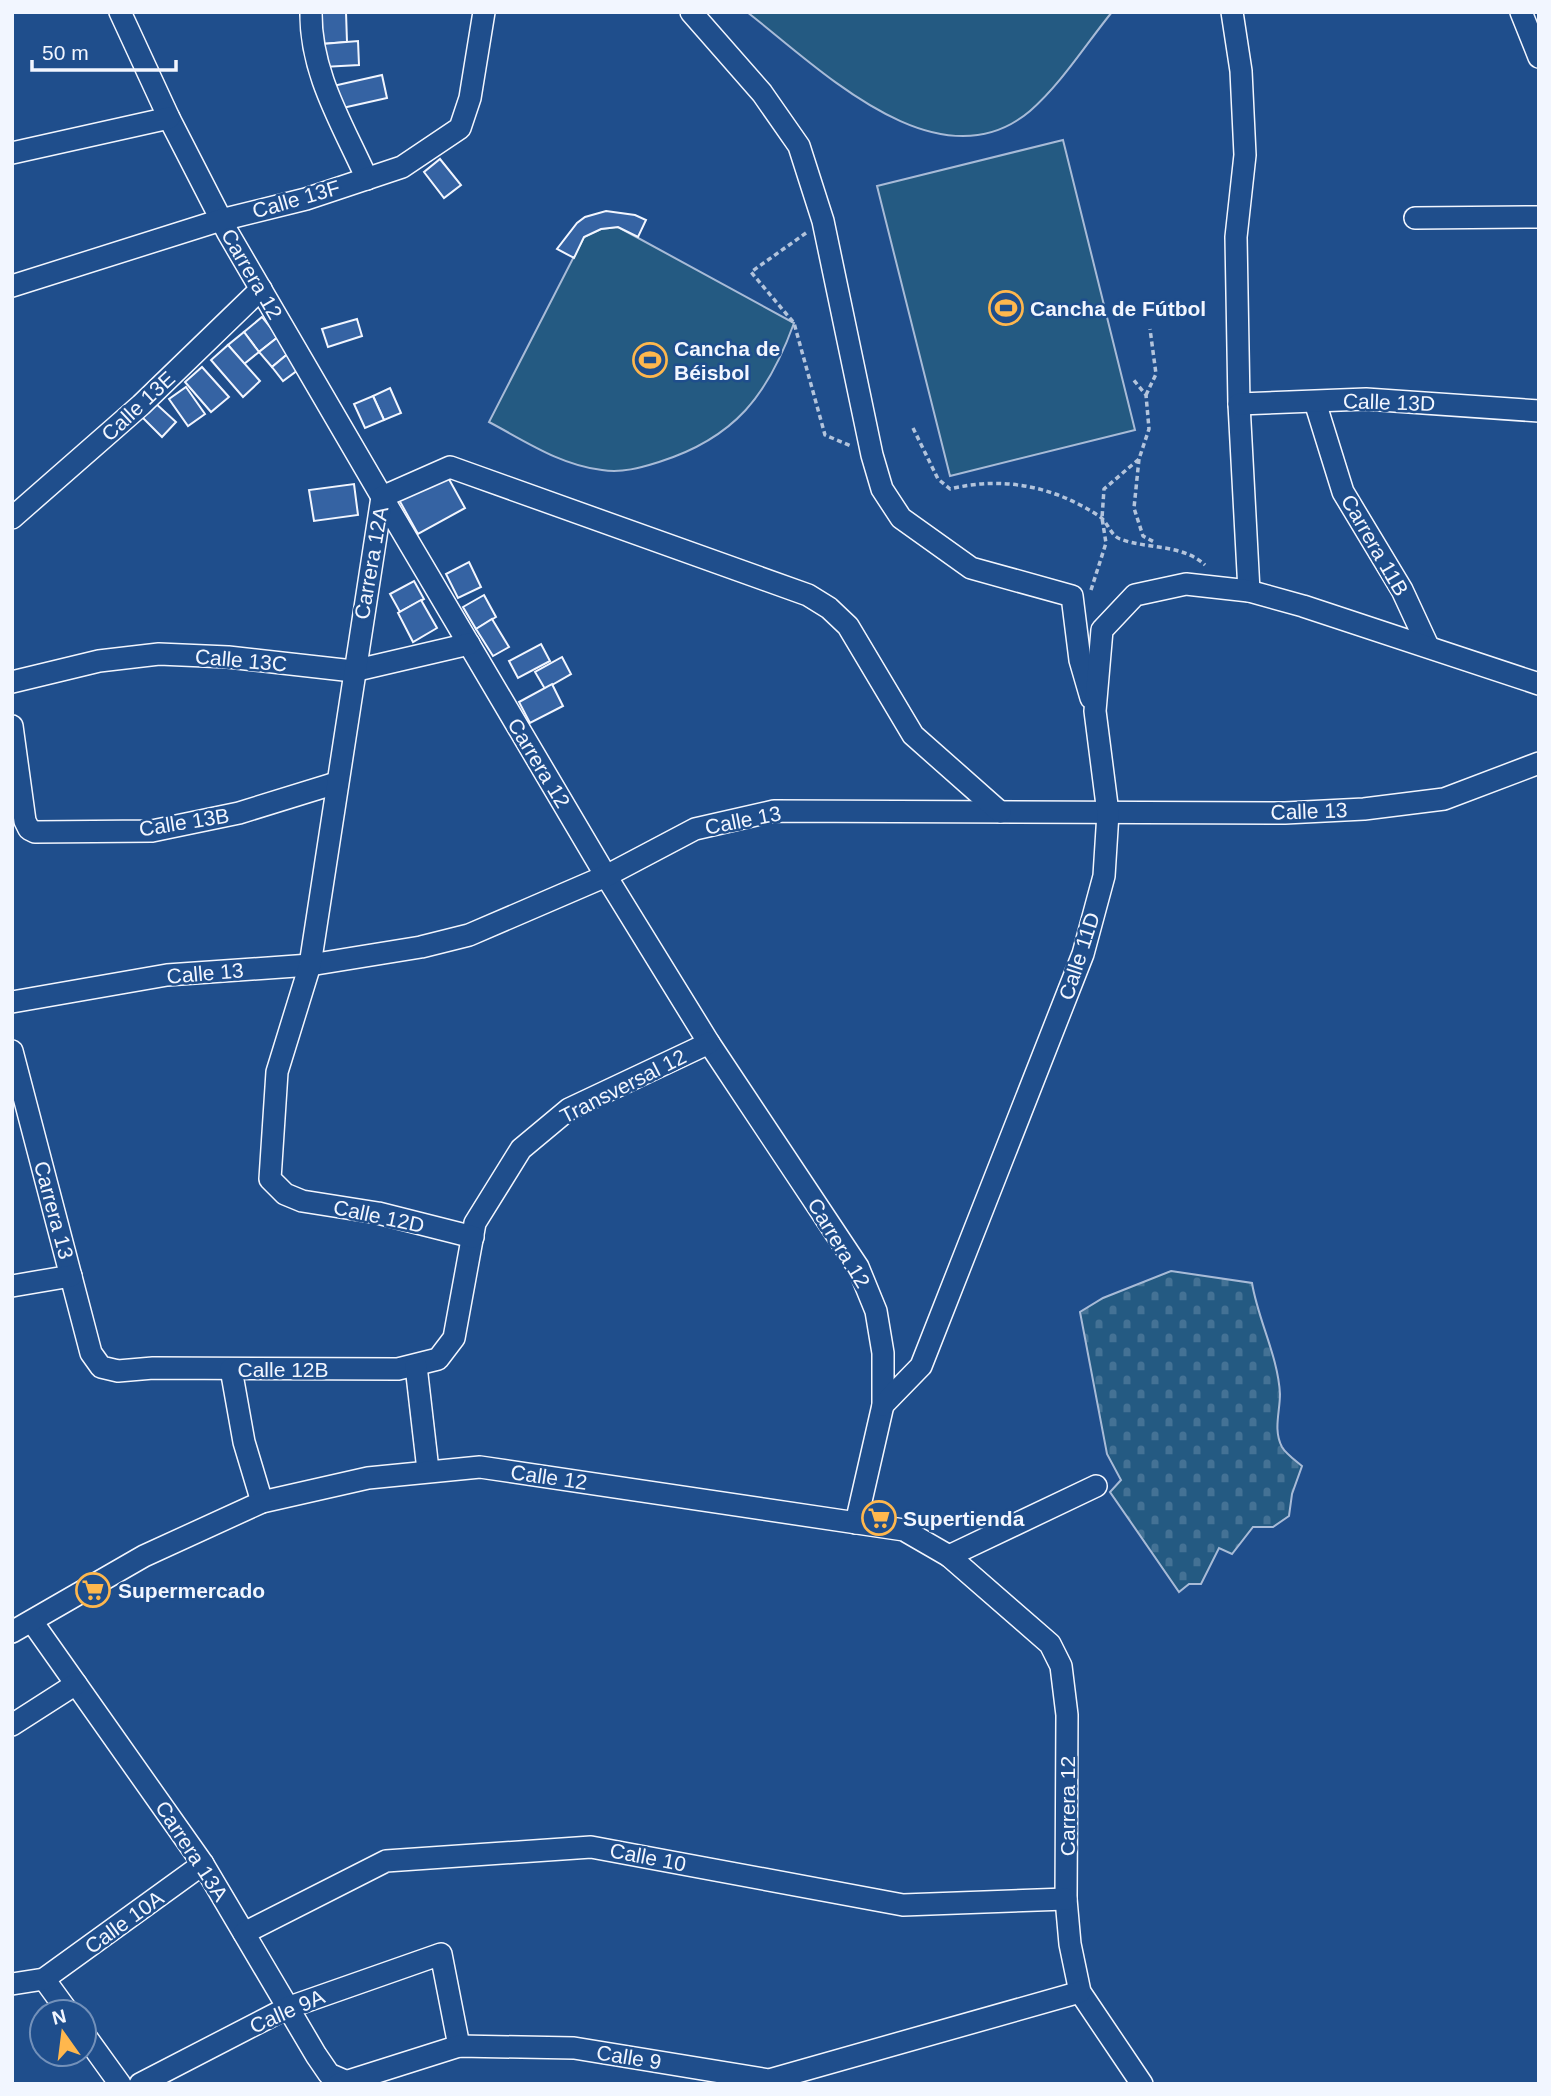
<svg xmlns="http://www.w3.org/2000/svg" width="1551" height="2096" font-family="Arial,sans-serif">
<style>
.cemetery{fill:url(#cemetery-stones);stroke:#a8bbd7;stroke-width:2}
.green{fill:#245a82;stroke:#a8bbd7;stroke-width:2}
.building{fill:#3563a3;stroke:#f2f6ff;stroke-width:2}
.lines{fill:none;stroke-linecap:round;stroke-linejoin:round}
.minor-casing{stroke:#f2f6ff;stroke-width:24}
.path{stroke:#b3c4dc;stroke-width:3.5;stroke-dasharray:5 3.5;stroke-linecap:butt}
.minor{stroke:#1f4e8c;stroke-width:21}
.labels{text-anchor:middle;dominant-baseline:central;stroke-width:5;stroke-linejoin:round;paint-order:stroke}
.street-label{font-size:21px;fill:#f2f6ff;stroke:#1f4e8c}
.poi-label{font-size:21px;font-weight:bold;fill:#f2f6ff;stroke:#1f4e8c;text-anchor:start}
</style>
<defs>
<pattern id="cemetery-stones" width="16" height="16" patternUnits="userSpaceOnUse" patternTransform="scale(1.75)"><rect width="16" height="16" fill="#245a82"/><path d="M2 7V4a2 2 0 0 1 4 0v3zM10 15v-3a2 2 0 0 1 4 0v3z" fill="#447295"/></pattern>
</defs>
<rect width="100%" height="100%" fill="#1f4e8c"/>
<!-- cemetery -->
<path class="cemetery" d="M1171 1271 1252 1283C1258 1320 1278 1356 1280 1394 1280 1412 1273 1430 1282 1447 1286 1454 1296 1461 1302 1466L1292 1494 1289 1516 1273 1527H1253L1232 1554 1219 1548 1201 1584H1189L1179 1592 1110 1492 1121 1480 1107 1454 1080 1312 1103 1298Z"/>
<!-- green -->
<g class="green">
<path d="M747 12H1112C1086 44 1061 84 1030 111 938 189 817 66 747 12Z"/>
<polygon points="1063,140 1135,430 950,476 877,186"/>
<path d="M618 227 794 323C768 395 735 438 659 462 640 468 622 473 602 470 560 465 525 441 489 422L584 237 601 229Z"/>
</g>
<!-- building -->
<g class="building">
<polygon points="320,12 346,12 347,42 322,44"/>
<polygon points="358,41 359,65 323,67 322,44"/>
<polygon points="382,75 387,98 338,109 333,86"/>
<polygon points="440,159 461,185 444,198 424,172"/>
<polygon points="606,211 635,215 646,220 638,237 618,227 601,229 584,237 574,258 557,249 577,223 585,217"/>
<polygon points="262,317 278,337 259,352 244,332"/>
<polygon points="357,319 362,336 328,347 322,329"/>
<polygon points="244,332 259,352 244,364 228,345"/>
<polygon points="278,337 290,352 272,367 259,352"/>
<polygon points="228,345 260,381 243,397 211,360"/>
<polygon points="290,352 302,367 283,381 272,367"/>
<polygon points="202,367 229,397 211,412 185,382"/>
<polygon points="186,387 205,414 188,426 169,399"/>
<polygon points="390,388 401,413 384,420 373,396"/>
<polygon points="373,396 384,420 365,428 354,404"/>
<polygon points="153,401 176,422 162,437 140,415"/>
<polygon points="445,472 465,508 418,534 398,498"/>
<polygon points="354,484 358,515 314,521 309,490"/>
<polygon points="469,562 481,587 458,598 446,574"/>
<polygon points="414,581 424,599 400,612 390,594"/>
<polygon points="484,595 496,617 476,629 463,607"/>
<polygon points="421,600 437,628 413,642 398,613"/>
<polygon points="492,619 509,647 493,656 476,629"/>
<polygon points="541,644 550,661 518,678 509,661"/>
<polygon points="562,657 571,674 545,689 535,672"/>
<polygon points="552,684 563,706 530,723 519,702"/>
</g>
<g class="lines">
<!-- minor casing -->
<g class="minor-casing">
<g id="minor">
<polyline points="120,12 169,118 228,233 382,497 606,876 709,1043 858,1267 876,1311 883,1353 883,1405 856,1523"/>
<path d="M311 12C310 73 343 125 367 179"/>
<polyline points="691,12 762,93 799,146 823,221 872,455 882,489 901,518 971,568 1072,596 1080,660 1091,698"/>
<polyline points="1232,12 1241,71 1245,155 1236,237 1239,404 1249,591"/>
<polyline points="1521,12 1539,57"/>
<polyline points="12,153 169,118"/>
<polyline points="1415,218 1539,217"/>
<polyline points="12,286 221,220 306,199 402,167 460,128 470,98 484,12"/>
<polyline points="1315,402 1343,492 1402,590 1428,646"/>
<polyline points="1239,404 1366,399 1539,411"/>
<polyline points="12,518 141,405 261,289"/>
<polyline points="12,682 99,661 159,654 228,657 353,671 469,644"/>
<polyline points="12,726 25,821 29,829 35,832 152,831 239,813 336,783"/>
<polyline points="12,1002 167,975 310,965 421,947 469,935 606,876 695,829 774,811 1285,813 1364,809 1444,799 1539,763"/>
<polyline points="12,1051 91,1353 101,1367 118,1371 153,1368 398,1369 438,1359 454,1338 475,1223 521,1149 569,1109 709,1043"/>
<polyline points="473,1237 378,1213 302,1201 285,1194 270,1179 277,1072 310,965 382,497 450,467 808,595 829,608 848,626 913,735 1000,812"/>
<polyline points="12,1286 71,1276"/>
<polyline points="416,1366 428,1470"/>
<polyline points="231,1369 244,1442 262,1502"/>
<polyline points="883,1405 921,1366 1083,954 1104,876 1108,813 1095,711 1102,630 1135,595 1186,584 1249,591 1303,606 1539,684"/>
<polyline points="949,1556 1096,1486"/>
<polyline points="33,1623 203,1864 316,2055 329,2074 345,2081"/>
<polyline points="12,1632 144,1556 262,1502 368,1478 480,1467 904,1530 949,1556 1050,1644 1061,1666 1067,1715 1066,1899 1070,1944 1080,1992 1142,2084"/>
<polyline points="12,1725 76,1684"/>
<polyline points="244,1933 386,1861 591,1847 903,1905 1066,1899"/>
<polyline points="44,1979 68,2012"/>
<polyline points="12,1984 44,1979 203,1864"/>
<polyline points="84,2034 120,2084"/>
<polyline points="140,2084 287,2008 441,1954 459,2046"/>
<polyline points="339,2084 459,2046 574,2048 769,2080 1080,1992"/>
</g>
</g>
<!-- path -->
<g class="path">
<polyline points="806,233 751,272 794,323 825,435 851,446"/>
<polyline points="1146,395 1156,374 1150,329"/>
<path d="M913 428 938 479 950 489C1003 476 1053 486 1099 516 1108 522 1110 535 1120 539 1146 549 1183 544 1205 565"/>
<polyline points="1139,459 1134,508 1143,536 1156,543"/>
<polyline points="1091,590 1106,543 1102,518 1104,489 1139,459 1149,429 1146,395 1132,378"/>
</g>
<!-- minor -->
<use href="#minor" class="minor"/>
</g>
<!-- icons -->
<defs>
<g id="stadium-ring" transform="scale(1.75)"><circle r="9.5" fill="#1f4e8c" stroke="#ffb74d" stroke-width="1.5"/><path d="M0-5a6.5 5 0 1 0 0 10a6.5 5 0 1 0 0-10ZM-3.5-1.8h7v3.6h-7Z" fill="#ffb74d"/></g>
<g id="supermarket-ring" transform="scale(1.75)"><circle r="9.5" fill="#1f4e8c" stroke="#ffb74d" stroke-width="1.5"/><path d="M-6-5.5h2.5l.6 2H6L4.5 2H-2.5L-4.4-4H-6ZM-1.5 3.2a1.3 1.3 0 1 0 .1 0ZM3 3.2a1.3 1.3 0 1 0 .1 0Z" fill="#ffb74d"/></g>
</defs>
<g fill-rule="evenodd">
<use href="#stadium-ring" x="1006" y="308"/>
<use href="#stadium-ring" x="650" y="360"/>
<use href="#supermarket-ring" x="879" y="1518"/>
<use href="#supermarket-ring" x="93" y="1590"/>
</g>
<g class="labels">
<!-- street labels -->
<g class="street-label">
<text transform="translate(296 199) rotate(-16)">Calle 13F</text>
<text transform="translate(252 274) rotate(60)">Carrera 12</text>
<text transform="translate(1389 402) rotate(2)">Calle 13D</text>
<text transform="translate(138 406) rotate(-43)">Calle 13E</text>
<text transform="translate(1375 545) rotate(60)">Carrera 11B</text>
<text transform="translate(371 563) rotate(-80)">Carrera 12A</text>
<text transform="translate(241 660) rotate(5)">Calle 13C</text>
<text transform="translate(539 763) rotate(59)">Carrera 12</text>
<text transform="translate(1309 811) rotate(-2)">Calle 13</text>
<text transform="translate(743 820) rotate(-11)">Calle 13</text>
<text transform="translate(184 822) rotate(-9)">Calle 13B</text>
<text transform="translate(1079 956) rotate(-72)">Calle 11D</text>
<text transform="translate(205 973) rotate(-5)">Calle 13</text>
<text transform="translate(623 1086) rotate(-27)">Transversal 12</text>
<text transform="translate(54 1210) rotate(75)">Carrera 13</text>
<text transform="translate(379 1216) rotate(12)">Calle 12D</text>
<text transform="translate(839 1243) rotate(59)">Carrera 12</text>
<text x="283" y="1369">Calle 12B</text>
<text transform="translate(549 1477) rotate(8)">Calle 12</text>
<text transform="translate(1067 1806) rotate(-90)">Carrera 12</text>
<text transform="translate(192 1851) rotate(57)">Carrera 13A</text>
<text transform="translate(648 1857) rotate(11)">Calle 10</text>
<text transform="translate(124 1922) rotate(-36)">Calle 10A</text>
<text transform="translate(287 2011) rotate(-24)">Calle 9A</text>
<text transform="translate(629 2057) rotate(9)">Calle 9</text>
</g>
<!-- poi labels -->
<g class="poi-label">
<text x="1030" y="308">Cancha de Fútbol</text>
<text x="674" y="348">Cancha de<tspan x="674" dy="24">Béisbol</tspan></text>
<text x="903" y="1518">Supertienda</text>
<text x="118" y="1590">Supermercado</text>
</g>
</g>
<!-- border -->
<rect width="1551" height="2096" fill="none" stroke="#f2f6ff" stroke-width="28"/>
<!-- north arrow -->
<g transform="translate(63 2033) rotate(346)"><circle r="33" fill="#1f4e8c" stroke="#7391ba" stroke-width="2"/>
<path d="M0-5L12 26L0 18L-12 26Z" fill="#ffb74d"/>
<text y="-10" font-size="19" font-weight="bold" text-anchor="middle" fill="#f2f6ff">N</text>
</g>
<!-- scale -->
<path d="M32 60v10h144v-10" fill="none" stroke="#f2f6ff" stroke-width="3.5"/>
<text x="42" y="60" font-size="21" fill="#f2f6ff" stroke="#1f4e8c" stroke-width="5" paint-order="stroke">50 m</text>
</svg>
